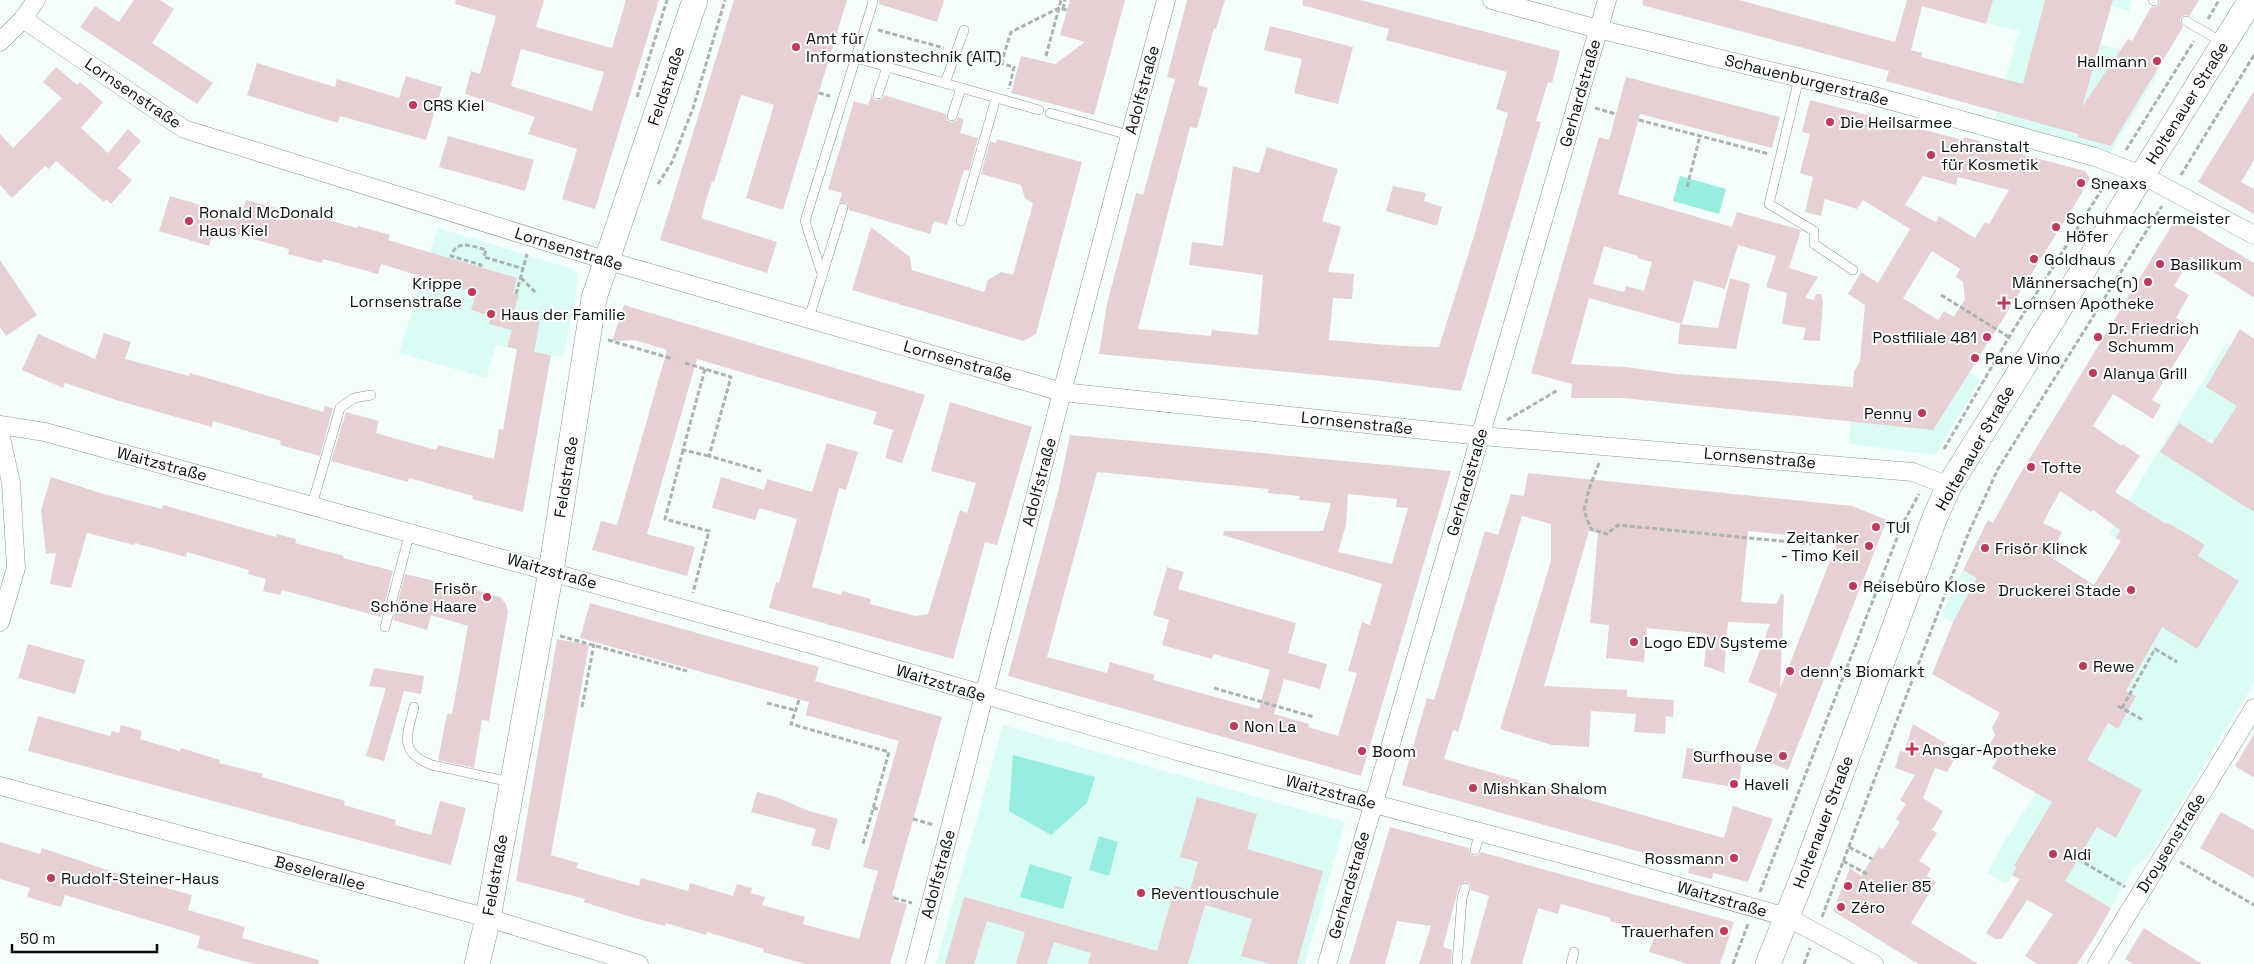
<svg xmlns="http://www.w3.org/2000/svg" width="2254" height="964" font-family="'Space Grotesk',sans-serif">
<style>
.built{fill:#dafcf5}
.green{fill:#95eedf}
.building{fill:#e7d0d3;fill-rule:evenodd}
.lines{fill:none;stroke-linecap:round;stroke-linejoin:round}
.lane-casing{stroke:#839995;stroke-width:10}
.street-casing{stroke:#839995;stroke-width:19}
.secondary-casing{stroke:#839995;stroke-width:26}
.path{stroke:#a9b3b1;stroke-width:3;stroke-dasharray:5 2.5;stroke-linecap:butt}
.lane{stroke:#fff;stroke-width:9}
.street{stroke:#fff;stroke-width:18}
.secondary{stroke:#fff;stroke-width:25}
.poi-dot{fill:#c5365b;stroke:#fff;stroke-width:2}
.labels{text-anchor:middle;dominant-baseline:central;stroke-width:4;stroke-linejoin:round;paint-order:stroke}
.poi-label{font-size:16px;fill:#070f0d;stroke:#fff;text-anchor:start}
.street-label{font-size:16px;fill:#070f0d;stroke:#fff}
</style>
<rect width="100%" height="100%" fill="#f4fefc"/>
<!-- built -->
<g class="built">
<polygon points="1992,0 2132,0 2129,11 2111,6 2100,44 2124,51 2159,72 2110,154 1994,123 2019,31 1986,23"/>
<polygon points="438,228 573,269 577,273 578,282 563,357 496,345 486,378 399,353"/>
<polygon points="1865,305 1970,371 1980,380 1935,455 1849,444 1854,372 1860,361"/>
<polygon points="2227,343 2254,360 2254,683 2148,857 2133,869 2111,908 2053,874 2033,887 2013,875 2006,884 1987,873 2003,844 2036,793 2056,804 1994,648 1941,615 1963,570 2072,631 2094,585 2122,542 2109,534 2158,452"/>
<polygon points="1003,725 1345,822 1305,964 936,964"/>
</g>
<!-- green -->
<g class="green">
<polygon points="1680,176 1726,189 1719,214 1673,201"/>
<polygon points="1013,755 1095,777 1087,803 1051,835 1009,811"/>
<polygon points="1099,836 1118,842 1109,876 1089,870"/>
<polygon points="1030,864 1072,877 1063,909 1020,897"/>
</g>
<!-- building -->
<g class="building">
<polygon points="134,0 160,0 174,9 152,43 213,83 197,104 80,27 95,6 119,22"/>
<path d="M456 0H544L536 27 612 48 626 0H659L595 209 562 199 577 149 528 134 535 117 465 94 471 71 480 74 496 16 455 4ZM521 49 604 72 592 111 511 86Z"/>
<polygon points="734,0 847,0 783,210 746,198 774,105 741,95 714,182 712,181 701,218 777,242 767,273 660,240"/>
<polygon points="879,0 944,0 937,22 879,4"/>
<polygon points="1070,0 1125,0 1094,115 1011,93 1021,56 1055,64 1085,42 1060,35"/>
<polygon points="1187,0 1225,0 1216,29 1214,28 1198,85 1208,88 1197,128 1190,127 1138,329 1211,336 1212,330 1258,335 1263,275 1189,265 1192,242 1223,246 1233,166 1259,173 1267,147 1338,169 1322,221 1341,227 1328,272 1354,274 1352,299 1333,298 1329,340 1399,346 1439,347 1474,236 1508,113 1496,109 1507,72 1386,40 1389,29 1302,5 1303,0 1360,0 1560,51 1552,83 1548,82 1536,121 1541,122 1461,391 1381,381 1099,354 1107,304 1136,193 1143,195 1175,79 1167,77"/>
<polygon points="1643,0 1739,0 1895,42 1907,0 1993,0 1986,24 1922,6 1911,50 1922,53 1921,57 2023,84 2045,0 2113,0 2082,107 2128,39 2132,41 2151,7 2158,6 2160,0 2199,0 2189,16 2186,15 2181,17 2180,21 2183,27 2111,146 2078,137 2078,134 1886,81 1889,71 1642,5"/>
<polygon points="1270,26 1353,47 1338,104 1294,93 1302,59 1264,50"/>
<polygon points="257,63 335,87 337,79 399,98 406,76 442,87 426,140 340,116 338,123 247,95"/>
<polygon points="56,67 77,85 80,82 103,102 81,128 108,153 128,129 141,141 118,168 132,180 111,204 106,199 104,202 56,161 49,169 45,166 12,198 0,185 0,134 13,148 62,98 43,82"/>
<path d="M1626 77 1780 117 1772 148 1640 114 1618 194 1732 227 1737 212 1801 230 1789 268 1818 277 1805 298 1814 300 1816 294H1821L1823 301 1820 341 1803 340 1806 328 1782 324 1787 293 1766 287 1776 256 1738 245 1725 289 1694 280 1682 324 1589 298 1571 364 1626 367 1677 374 1853 387 1854 372 1860 361 1865 305 1848 294 1861 272 1878 283 1910 229 1863 200 1857 209 1825 199 1821 216 1805 212 1813 177 1800 173 1810 134 1802 132 1810 100 1963 140 1964 137 1980 141 1979 143 2085 171 2090 178 2077 201 1933 430 1622 398H1571L1572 384 1531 373 1599 137 1609 140ZM1923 176 1956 185 1958 177 2009 190 1989 224 1985 222 1975 238 1939 216 1936 222 1905 205ZM1604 246 1638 256 1637 258 1652 262 1644 291 1626 286 1624 292 1593 284ZM1932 251 1960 269 1956 277 1963 282 1965 299 1954 317 1944 311 1938 320 1903 298Z"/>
<polygon points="2254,91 2254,160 2241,182 2254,189 2254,214 2198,182"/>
<polygon points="872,93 873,98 876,100 882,99 884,95 946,114 947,120 951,122 956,121 958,117 964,119 960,133 978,138 969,171 964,170 947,225 934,221 930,234 849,210 847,203 839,203 842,193 828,189 854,101 868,105"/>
<polygon points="448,136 534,160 525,191 439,167"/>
<polygon points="997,139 1082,162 1036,334 1023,341 852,290 871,227 910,257 912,270 984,292 988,280 1001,272 1013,275 1033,204 1025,198 1021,185 981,174 990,141 996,143"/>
<polygon points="1393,186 1426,193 1424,201 1442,207 1437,226 1386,211"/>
<polygon points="170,196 241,217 246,200 298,214 299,212 357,228 358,226 390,235 388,240 517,278 513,294 519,295 513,314 540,320 534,352 551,355 523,512 472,499 473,496 409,478 408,482 331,461 346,412 379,421 376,433 436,450 438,445 494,459 499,429 503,430 517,349 507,347 512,330 489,324 491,316 471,310 476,293 381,264 378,274 323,259 322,263 288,254 289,249 214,228 209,246 159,231"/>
<path d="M2177 217 2254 263V298L2191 257 2174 286 2189 295 2176 318 2195 330 2152 400 2161 405 2153 419 2113 394 2093 426 2122 446 2123 444 2140 456 2115 492 2166 524 2167 522 2205 545 2198 556 2239 581 2197 649 2162 627 2126 691 2136 696 2118 729 2108 723 2087 760 2142 790 2116 838 2097 827 2065 881 2111 908 2094 938 2077 964H2037L2025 956 2053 914 2027 900 2002 939H1995L1986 933 2020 879 2012 875 2017 867 2014 866 2052 802 1992 768 1997 760 1985 753 1995 735 1992 728 2000 713 1932 674 1954 620 1977 578 1963 570 1988 520 1993 523 2017 479ZM2060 491 2091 512 2093 510 2120 530 2116 538 2121 541 2094 585 2049 556 2062 532 2043 523Z"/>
<polygon points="0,260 37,315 6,336 0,327"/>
<polygon points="1730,278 1750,284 1736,349 1678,344 1680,324 1718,328"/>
<polygon points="624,305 925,395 902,463 885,458 893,430 873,424 877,412 697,359 647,534 695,547 687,576 592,550 601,521 617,525 667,350 635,340 612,341"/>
<polygon points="2240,329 2254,339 2254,512 2160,452 2179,423 2212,444 2237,406 2206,387"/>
<polygon points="104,333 131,342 125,359 189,376 190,373 323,412 325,406 333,408 320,456 280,445 281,441 213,421 212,427 119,401 65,383 63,388 22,370 38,334 95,359"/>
<polygon points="950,402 1032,427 997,545 985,542 953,659 769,608 776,582 779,583 797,519 759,508 755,520 712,508 721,477 764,490 767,479 812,492 827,443 858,452 846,490 839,488 812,587 841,595 842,591 871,599 870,604 916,616 928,614 960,510 967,513 976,483 931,471"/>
<path d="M1070 435 1451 471 1361 776 1008 676 1059 488ZM1097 472 1269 489 1268 493 1300 496 1299 500 1331 503 1323 531H1224L1223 535 1382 584 1370 625 1362 622 1348 671 1357 673 1338 736 1308 727 1309 724 1274 714 1284 679 1320 689 1327 664 1288 653 1296 623 1178 589 1184 572 1167 567 1153 615 1169 620 1162 645 1212 659 1214 654 1270 670 1259 709 1153 680 1155 675 1110 662 1107 673 1047 657ZM1348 494 1397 499 1396 507 1408 508 1392 564 1338 552 1346 525Z"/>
<path d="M1528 473 1852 506 1887 520 1788 770 1753 756 1777 694 1748 682 1770 624 1728 622 1724 673 1704 666 1707 634 1647 628 1644 662 1606 658 1609 625 1590 623 1598 533 1589 531 1544 686 1627 690V697L1674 700 1673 717 1666 716 1665 734 1634 732 1636 714 1591 711 1589 747 1552 745 1500 729 1551 561V524L1522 516 1458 732 1453 730 1444 759 1724 838 1733 806 1773 819 1748 882 1713 873 1712 879 1688 873 1690 866 1402 785 1427 698 1434 700 1485 531 1498 535 1511 494 1524 496ZM1748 531 1838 540 1780 689 1784 595 1781 594 1777 604 1741 602Z"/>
<polygon points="51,477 97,492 162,509 163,505 276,537 277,534 296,539 295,543 344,556 343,558 393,571 381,617 282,590 280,595 263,591 266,579 248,574 249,570 187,552 186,557 135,543 134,545 87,533 71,588 50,584 56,553 46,554 41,510"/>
<polygon points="405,574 451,585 451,583 500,597 506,604 508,612 489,721 482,720 474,768 438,760 447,714 452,714 468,626 431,615 427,630 393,620"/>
<polygon points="590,603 819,667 815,681 942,717 892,895 895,896 894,901 907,904 890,964 805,964 763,952 764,949 707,932 706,935 666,923 665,926 631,917 584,902 585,899 516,881 557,639 589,645 551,855 578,863 576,868 639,886 641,878 688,891 690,883 733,896 737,884 752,888 751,893 765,897 762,905 805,917 803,924 859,939 878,871 863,867 899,741 806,715 809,702 580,638"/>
<polygon points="28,644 85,660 75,694 18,678"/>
<polygon points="374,668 424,676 421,694 404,691 384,761 366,756 386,688 369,686"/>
<polygon points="38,716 110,736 112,731 119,733 121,725 142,731 140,739 180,751 181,748 220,760 219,763 263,774 262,777 345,801 344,805 396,820 395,825 431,835 440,801 466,808 451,865 28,751"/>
<polygon points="1913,724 1945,743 1944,746 1957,754 1947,772 1935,768 1923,798 1943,811 1932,830 1937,833 1919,861 1931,868 1927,876 1936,882 1911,923 1978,964 1918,964 1833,911 1850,868 1861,876 1879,847 1883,849 1900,822 1896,819 1906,804 1900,800 1915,775 1895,768 1900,751 1904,752"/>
<polygon points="2254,734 2254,778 2235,766"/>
<polygon points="1687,748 1717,753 1717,762 1720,753 1743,757 1738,788 1682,778"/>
<polygon points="757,792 776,797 809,811 838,819 829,850 811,845 816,829 751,812"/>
<polygon points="1197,797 1257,814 1247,849 1323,871 1297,964 1270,964 1241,956 1252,919 1205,905 1188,964 1088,964 1091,953 1054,942 1047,964 1016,964 1025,932 987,921 974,964 945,964 964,897 1157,951 1175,886 1190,890 1198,862 1180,857"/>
<polygon points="2221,812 2254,830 2254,878 2200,848"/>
<polygon points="1390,827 1469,848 1470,854 1474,856 1479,855 1481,852 1734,922 1720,964 1688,964 1649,952 1655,934 1610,921 1611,918 1561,904 1558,914 1538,908 1522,964 1470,964 1489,896 1471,890 1470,884 1464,882 1459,886 1443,947 1452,950 1451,964 1419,964 1431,926 1397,921 1385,964 1349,964"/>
<polygon points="0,842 40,854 42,848 140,881 192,895 188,910 245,927 242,938 319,960 318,964 254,964 197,948 200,936 65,895 61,907 27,897 30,888 0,879"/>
<polygon points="2144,928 2179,950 2202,964 2133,964 2125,959"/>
</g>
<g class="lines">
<!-- lane casing -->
<g class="lane-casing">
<g id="lane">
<polyline points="2153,0 2154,1"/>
<polyline points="2186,21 2222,42"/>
<polyline points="856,58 1039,110"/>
<polyline points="1799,78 1769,204 1814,231 1814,244 1853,270"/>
<polyline points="945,83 964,30"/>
<polyline points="878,94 887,67"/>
<polyline points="1050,113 1129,135"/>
<polyline points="952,116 961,88"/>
<polyline points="961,221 996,98"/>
<polyline points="822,274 805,221 873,2 872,0"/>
<polyline points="809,318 843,208"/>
<polyline points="312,505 340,408 354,398 371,395"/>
<polyline points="385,627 410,532"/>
<path d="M414 707C407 736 398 752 432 765L511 782"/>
<polyline points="1475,850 1480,832"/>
<polyline points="1457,964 1462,898 1465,888"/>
<polyline points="1571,964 1574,952"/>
</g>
</g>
<!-- street casing -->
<g class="street-casing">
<g id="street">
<polyline points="1492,0 1598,29 1874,96 2095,157 2142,175 2254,235"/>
<polyline points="23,19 184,129 605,260 1062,392 1481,436 1913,472 1949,486"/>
<polyline points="0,42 23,19 36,0"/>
<polyline points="0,425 45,432 814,645 1180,752 1603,865 1787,917 1874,964"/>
<polyline points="0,433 11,483 16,568 0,622"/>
<polyline points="0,786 488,918 639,964"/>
<polyline points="915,964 1062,392 1166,0"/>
<polyline points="1327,964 1607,0"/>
<polyline points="2097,964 2254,708"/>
</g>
</g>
<!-- secondary casing -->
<g class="secondary-casing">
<g id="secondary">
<polyline points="477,964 488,918 551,571 594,298 695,0"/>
<polyline points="1768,964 1806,869 1935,517 1949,486 2251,0"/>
</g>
</g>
<!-- path -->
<g class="path">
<polyline points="1063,9 1065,0"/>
<polyline points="2208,19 2219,0"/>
<polyline points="878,30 944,48"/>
<polyline points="970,55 1014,67 1009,89"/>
<polyline points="1046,56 1061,0"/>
<polyline points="1001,64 1011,32 1059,8 1067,10"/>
<polyline points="819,93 830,96"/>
<polyline points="637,97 667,0"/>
<polyline points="1595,108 1616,114"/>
<polyline points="1639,120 1769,154"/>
<polyline points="2126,150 2194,41"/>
<polyline points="2181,175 2254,55"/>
<polyline points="658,184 672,162 693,108 725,0"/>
<polyline points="1687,187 1700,136"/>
<path d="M481 267V265L451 256C457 239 472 246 486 250L484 257 524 269"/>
<polyline points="521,278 537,294"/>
<polyline points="516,294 527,254"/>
<polyline points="1941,295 2009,337"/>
<polyline points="608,340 673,359"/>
<polyline points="685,363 731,377 709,456 761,471"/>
<polyline points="705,369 683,450 709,456"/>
<polyline points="1507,420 1558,390"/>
<polyline points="1944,449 2009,337 2107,181"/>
<polyline points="683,450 665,519 709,531 693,593"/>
<polyline points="1599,463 1589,489 1584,511 1591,529 1607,534 1618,525 1811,544"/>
<polyline points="560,636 687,671"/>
<polyline points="1214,688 1314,717"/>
<polyline points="799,700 791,724 889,752 863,844"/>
<polyline points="767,703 794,710"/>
<polyline points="2118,706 2143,720"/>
<polyline points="582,707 594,644"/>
<polyline points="2122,708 2155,649 2177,662"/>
<polyline points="873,808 880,809"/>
<polyline points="913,819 934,825"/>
<polyline points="1849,847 1872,859"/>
<polyline points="2078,859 2125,887"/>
<polyline points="1843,861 1867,874"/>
<polyline points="2180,862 2254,905"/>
<polyline points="1760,892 1902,525 1919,494"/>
<polyline points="894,898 912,903"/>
<polyline points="1822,917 1968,534 1998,469 2162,206"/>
<polyline points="1733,964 1748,924"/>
<polyline points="1804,964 1810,948"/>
</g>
<!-- lane -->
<use href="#lane" class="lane"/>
<!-- street -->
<use href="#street" class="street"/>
<!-- secondary -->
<use href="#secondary" class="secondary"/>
</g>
<!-- markers -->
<g class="poi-dot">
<circle cx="796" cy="47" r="5"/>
<circle cx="2157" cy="61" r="5"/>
<circle cx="413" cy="105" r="5"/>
<circle cx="1830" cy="122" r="5"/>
<circle cx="1931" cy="155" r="5"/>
<circle cx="2081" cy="183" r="5"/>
<circle cx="189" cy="221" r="5"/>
<circle cx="2056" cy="227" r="5"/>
<circle cx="2034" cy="259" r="5"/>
<circle cx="2160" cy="264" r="5"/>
<circle cx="2148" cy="282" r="5"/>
<circle cx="472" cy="292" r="5"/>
<path d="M2001.5 295.5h5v5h5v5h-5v5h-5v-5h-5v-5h5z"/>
<circle cx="491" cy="314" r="5"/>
<circle cx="1987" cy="337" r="5"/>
<circle cx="2098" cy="337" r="5"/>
<circle cx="1975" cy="358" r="5"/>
<circle cx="2093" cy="373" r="5"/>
<circle cx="1922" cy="413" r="5"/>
<circle cx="2031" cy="467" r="5"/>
<circle cx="1876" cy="527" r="5"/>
<circle cx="1869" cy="546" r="5"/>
<circle cx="1985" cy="548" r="5"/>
<circle cx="1853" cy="586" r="5"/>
<circle cx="2131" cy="590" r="5"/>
<circle cx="487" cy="597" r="5"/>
<circle cx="1634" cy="642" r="5"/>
<circle cx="2083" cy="666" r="5"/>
<circle cx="1790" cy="671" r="5"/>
<circle cx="1234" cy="726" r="5"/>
<path d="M1909.5 741.5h5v5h5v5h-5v5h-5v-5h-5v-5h5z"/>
<circle cx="1362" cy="751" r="5"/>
<circle cx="1783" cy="756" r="5"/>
<circle cx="1734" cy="784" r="5"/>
<circle cx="1473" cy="788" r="5"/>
<circle cx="2053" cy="854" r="5"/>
<circle cx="1734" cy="858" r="5"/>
<circle cx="51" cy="878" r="5"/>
<circle cx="1848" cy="886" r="5"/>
<circle cx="1141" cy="893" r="5"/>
<circle cx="1841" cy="907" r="5"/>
<circle cx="1724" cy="931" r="5"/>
</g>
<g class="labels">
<!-- poi labels -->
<g class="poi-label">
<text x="806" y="38">Amt für<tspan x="806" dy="18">Informationstechnik (AIT)</tspan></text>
<text x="2147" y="61" text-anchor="end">Hallmann</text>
<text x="423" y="105">CRS Kiel</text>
<text x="1840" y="122">Die Heilsarmee</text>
<text x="1941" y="146">Lehranstalt<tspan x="1941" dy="18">für Kosmetik</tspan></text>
<text x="2091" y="183">Sneaxs</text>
<text x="199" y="212">Ronald McDonald<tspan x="199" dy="18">Haus Kiel</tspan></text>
<text x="2066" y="218">Schuhmachermeister<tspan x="2066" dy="18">Höfer</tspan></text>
<text x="2044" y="259">Goldhaus</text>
<text x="2170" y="264">Basilikum</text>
<text x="2138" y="282" text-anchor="end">Männersache(n)</text>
<text x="462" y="283" text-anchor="end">Krippe<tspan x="462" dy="18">Lornsenstraße</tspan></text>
<text x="2014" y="303">Lornsen Apotheke</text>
<text x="501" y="314">Haus der Familie</text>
<text x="2108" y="328">Dr. Friedrich<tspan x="2108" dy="18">Schumm</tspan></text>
<text x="1977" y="337" text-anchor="end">Postfiliale 481</text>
<text x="1985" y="358">Pane Vino</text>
<text x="2103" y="373">Alanya Grill</text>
<text x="1912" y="413" text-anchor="end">Penny</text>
<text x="2041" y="467">Tofte</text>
<text x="1886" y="527">TUI</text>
<text x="1859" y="537" text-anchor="end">Zeitanker<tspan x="1859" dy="18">- Timo Keil</tspan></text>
<text x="1995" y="548">Frisör Klinck</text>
<text x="1863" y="586">Reisebüro Klose</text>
<text x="477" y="588" text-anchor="end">Frisör<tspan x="477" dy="18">Schöne Haare</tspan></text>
<text x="2121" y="590" text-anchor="end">Druckerei Stade</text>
<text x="1644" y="642">Logo EDV Systeme</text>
<text x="2093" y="666">Rewe</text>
<text x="1800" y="671">denn's Biomarkt</text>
<text x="1244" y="726">Non La</text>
<text x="1922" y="749">Ansgar-Apotheke</text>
<text x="1372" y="751">Boom</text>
<text x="1773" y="756" text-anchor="end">Surfhouse</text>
<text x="1744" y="784">Haveli</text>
<text x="1483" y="788">Mishkan Shalom</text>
<text x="2063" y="854">Aldi</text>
<text x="1724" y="858" text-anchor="end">Rossmann</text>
<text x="61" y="878">Rudolf-Steiner-Haus</text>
<text x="1858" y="886">Atelier 85</text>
<text x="1151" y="893">Reventlouschule</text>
<text x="1851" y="907">Zéro</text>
<text x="1714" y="931" text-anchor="end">Trauerhafen</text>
</g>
<!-- street labels -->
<g class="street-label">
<text transform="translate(1807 80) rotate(14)">Schauenburgerstraße</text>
<text transform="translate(666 86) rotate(-71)">Feldstraße</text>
<text transform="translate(1142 90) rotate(-75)">Adolfstraße</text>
<text transform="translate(133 93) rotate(34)">Lornsenstraße</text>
<text transform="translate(1580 93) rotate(-74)">Gerhardstraße</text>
<text transform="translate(2187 103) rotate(-58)">Holtenauer Straße</text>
<text transform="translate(569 249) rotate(17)">Lornsenstraße</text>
<text transform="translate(958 361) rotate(16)">Lornsenstraße</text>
<text transform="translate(1357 423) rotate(6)">Lornsenstraße</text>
<text transform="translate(1975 448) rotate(-60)">Holtenauer Straße</text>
<text transform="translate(1760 458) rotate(5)">Lornsenstraße</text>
<text transform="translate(162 464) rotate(15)">Waitzstraße</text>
<text transform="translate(566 477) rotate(-81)">Feldstraße</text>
<text transform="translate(1039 482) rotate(-75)">Adolfstraße</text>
<text transform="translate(1467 482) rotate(-74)">Gerhardstraße</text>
<text transform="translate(552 571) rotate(16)">Waitzstraße</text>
<text transform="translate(941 683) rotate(17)">Waitzstraße</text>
<text transform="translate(1331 792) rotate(15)">Waitzstraße</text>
<text transform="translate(1823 822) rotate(-69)">Holtenauer Straße</text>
<text transform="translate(2171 843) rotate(-58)">Droysenstraße</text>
<text transform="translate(320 873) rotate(15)">Beselerallee</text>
<text transform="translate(938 874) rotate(-75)">Adolfstraße</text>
<text transform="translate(495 875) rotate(-80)">Feldstraße</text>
<text transform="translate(1349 885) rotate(-74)">Gerhardstraße</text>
<text transform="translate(1722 899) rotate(16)">Waitzstraße</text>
</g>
</g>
<!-- scale -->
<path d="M12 944v8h145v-8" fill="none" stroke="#070f0d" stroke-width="2.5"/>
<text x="20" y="944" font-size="15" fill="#070f0d" stroke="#ffffff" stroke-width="4" paint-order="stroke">50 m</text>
</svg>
